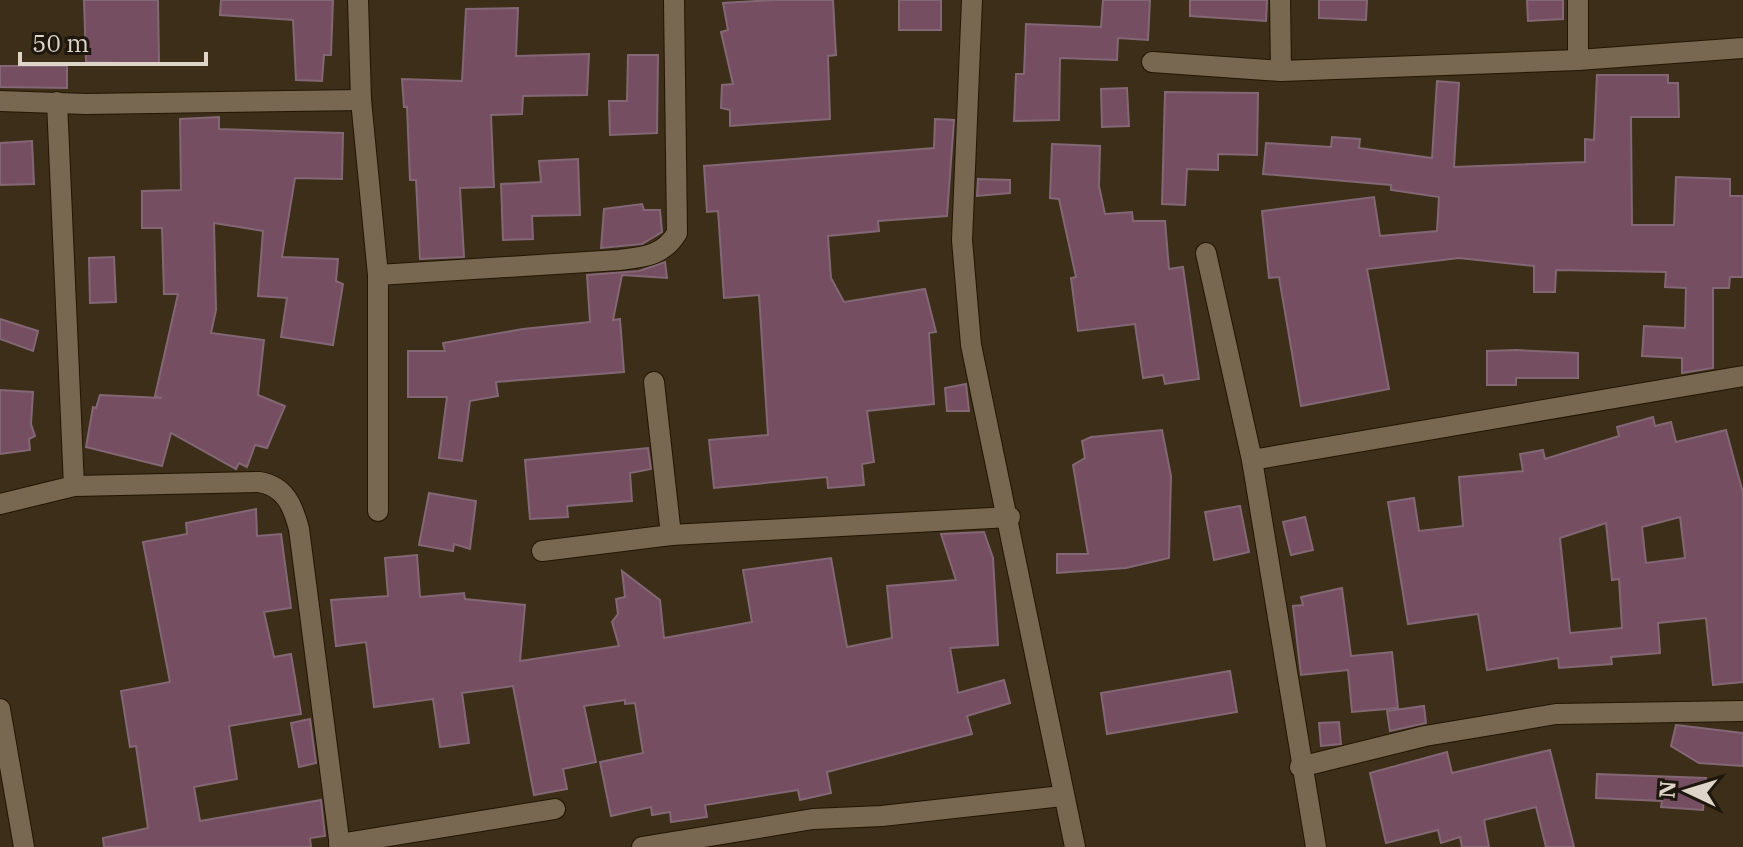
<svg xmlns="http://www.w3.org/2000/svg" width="1743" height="847" font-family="'IBM Plex Serif',serif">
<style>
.building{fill:#754f61;stroke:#836774;stroke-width:2;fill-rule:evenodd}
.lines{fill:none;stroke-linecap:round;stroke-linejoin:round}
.street-casing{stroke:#231602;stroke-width:22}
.street{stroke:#786851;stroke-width:20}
</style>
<rect width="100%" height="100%" fill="#3c2e18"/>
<!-- building -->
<g class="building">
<polygon points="84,0 158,0 159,64 86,62"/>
<polygon points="221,0 333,0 331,55 324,55 322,81 296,80 293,20 220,15"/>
<polygon points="773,0 833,0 836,55 828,56 830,119 730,126 730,110 721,108 722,85 733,84 721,32 728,30 723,3"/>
<rect x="899" y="0" width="42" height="30"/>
<polygon points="1103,0 1150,0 1148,40 1118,38 1117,60 1060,58 1059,120 1014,121 1016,74 1024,74 1026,24 1101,27"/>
<polygon points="1190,0 1267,0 1266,21 1190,16"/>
<polygon points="1319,0 1367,0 1366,20 1319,18"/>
<polygon points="1527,0 1563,0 1563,19 1528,21"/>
<polygon points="518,8 516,56 589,54 587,95 523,96 522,114 491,115 494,187 460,188 464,257 420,259 416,180 410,180 407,107 404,107 402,79 462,81 466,9"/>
<polygon points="628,55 658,55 657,133 610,135 609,101 627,101"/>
<polygon points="0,66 67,66 67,88 0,87"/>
<polygon points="1597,75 1668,75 1668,83 1678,83 1679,117 1631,117 1632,225 1674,225 1676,177 1730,179 1730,196 1743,196 1743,277 1730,277 1729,288 1713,288 1713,368 1682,373 1682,358 1642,356 1644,326 1685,328 1686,288 1665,287 1666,272 1556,270 1555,292 1534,292 1534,266 1459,258 1367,269 1389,389 1301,406 1279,277 1269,278 1262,211 1374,197 1380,236 1437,231 1439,197 1391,190 1391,185 1263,174 1266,143 1331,147 1332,137 1360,139 1359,148 1432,158 1437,81 1459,83 1454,167 1585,162 1585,139 1594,140"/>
<polygon points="1127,88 1129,126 1102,127 1101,89"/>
<polygon points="1165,92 1258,93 1257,155 1218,154 1218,170 1187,169 1185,205 1162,204"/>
<polygon points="219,117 219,129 343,133 342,179 295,178 282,257 338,259 336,281 343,284 333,345 281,337 287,298 258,296 263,231 214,223 216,310 211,333 264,340 258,395 285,406 267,448 255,445 247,467 239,463 236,469 171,433 162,466 86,447 93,407 96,408 100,395 162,398 155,396 178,294 164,294 162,228 142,228 142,191 181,190 180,119"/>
<polygon points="935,119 954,120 947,216 878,221 879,231 828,236 831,278 844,302 925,289 936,332 929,333 934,404 867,411 874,462 862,464 864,485 828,488 827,477 714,488 709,440 768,435 759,295 724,298 718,211 707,212 704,166 934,148"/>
<polygon points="32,141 34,184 0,185 0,143"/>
<polygon points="1052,144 1100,146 1099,186 1105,214 1132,212 1133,221 1165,221 1169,269 1183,267 1199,379 1165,384 1163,375 1143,378 1135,324 1078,331 1071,278 1076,277 1059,199 1050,198"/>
<polygon points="578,159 580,215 532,216 533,239 503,240 501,184 541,182 539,161"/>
<polygon points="978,179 1010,180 1010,193 977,196"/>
<polygon points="642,204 644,210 660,210 662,232 642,244 601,248 604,209"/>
<polygon points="114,257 116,302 90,303 89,258"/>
<polygon points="665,262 667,278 622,275 613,320 620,319 624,372 496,382 498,396 470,401 462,461 439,458 447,397 408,397 408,351 445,351 443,343 523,329 590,322 587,275 639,271"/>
<polygon points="0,319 38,331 33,351 0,339"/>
<polygon points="1516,350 1578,353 1578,378 1516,378 1516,385 1487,385 1487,351"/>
<polygon points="966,384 969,411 947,411 945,388"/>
<polygon points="0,390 33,392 31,424 35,436 29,439 30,450 0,454"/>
<path d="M1653 417 1655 426 1671 422 1676 442 1726 430 1743 493V682L1713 685 1706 618 1658 623 1660 653 1611 657 1612 664 1559 668 1558 658 1487 670 1478 614 1408 624 1388 502 1414 498 1419 531 1463 526 1459 477 1523 471 1520 454 1543 450 1545 459 1619 436 1617 427ZM1680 517 1685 558 1646 563 1642 527ZM1606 523 1612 580 1619 579 1622 628 1570 633 1560 538Z"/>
<polygon points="1162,430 1171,476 1169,558 1126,568 1057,573 1057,554 1088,554 1073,465 1085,458 1082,441 1091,437"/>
<polygon points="648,448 651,469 630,473 632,501 567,506 568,517 530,519 525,460"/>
<polygon points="429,493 476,501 470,549 454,544 453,551 419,545"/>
<polygon points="1240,506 1249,552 1214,560 1205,512"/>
<polygon points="256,509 257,536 281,534 291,608 264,612 274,657 291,654 301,714 229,726 237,779 194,787 200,821 321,800 325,836 310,838 311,847 104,847 103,838 148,828 136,746 130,747 121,691 170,682 143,542 187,534 186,523"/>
<polygon points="1305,517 1313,550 1291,555 1283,522"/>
<polygon points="984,532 993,558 998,645 950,648 958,693 1004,680 1010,703 967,716 972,734 827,772 831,793 800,800 798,790 705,805 707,817 671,822 670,812 652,815 651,807 611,816 600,762 643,753 635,703 625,704 625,700 584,706 596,762 563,769 567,789 534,795 513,686 462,693 469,743 440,747 433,699 374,707 366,642 336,646 331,600 388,596 385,558 417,555 420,597 464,593 465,599 525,605 520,661 619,646 612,622 618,614 616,599 625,597 622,571 660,600 664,638 752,622 743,570 831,558 847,647 892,638 887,586 956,580 941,534"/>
<polygon points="1342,588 1351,656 1392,652 1398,708 1352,712 1348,670 1301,675 1293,606 1303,605 1301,597"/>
<polygon points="1230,671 1237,712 1107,734 1101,693"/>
<polygon points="1424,706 1426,723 1390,731 1387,711"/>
<polygon points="310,719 316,763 299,767 291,723"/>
<polygon points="1339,722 1341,744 1321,746 1319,723"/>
<polygon points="1676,725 1743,733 1743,766 1699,763 1671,746"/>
<polygon points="1550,750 1574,847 1546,847 1536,807 1484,820 1489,847 1462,847 1460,837 1441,843 1438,830 1386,843 1370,773 1447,752 1452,773"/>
<polygon points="1597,774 1706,778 1703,810 1661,807 1662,801 1596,798"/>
</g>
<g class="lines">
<!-- street casing -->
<g class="street-casing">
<g id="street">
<polyline points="358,0 361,100 378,275 378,511"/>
<polyline points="972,0 962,240 971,345 1075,847"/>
<polyline points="1280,0 1281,71"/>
<polyline points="1578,60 1578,0"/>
<polyline points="1152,62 1281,71 1578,60 1743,48"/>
<polyline points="0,101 86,104 361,100"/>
<polyline points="57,102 74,486"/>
<polyline points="1206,253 1252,460 1316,847"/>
<path d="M378 275 619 260C644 257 663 256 677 233L674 0"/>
<polyline points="654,382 671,535"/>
<polyline points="1252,460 1743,376"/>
<path d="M0 504 74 486 259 482C285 486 293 506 299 529L340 847"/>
<polyline points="542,551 671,535 1010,517"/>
<polyline points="0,709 24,847"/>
<polyline points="1300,767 1425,736 1556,714 1743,711"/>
<polyline points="339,844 555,809"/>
<polyline points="642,847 813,819 882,816 1062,796"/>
</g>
</g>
<!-- street -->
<use href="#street" class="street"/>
</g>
<!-- north arrow -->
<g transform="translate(1687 791) rotate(274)" stroke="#1e170e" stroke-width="6" paint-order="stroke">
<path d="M0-6L14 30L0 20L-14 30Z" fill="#ded5c8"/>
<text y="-12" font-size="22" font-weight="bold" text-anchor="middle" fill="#ded5c8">N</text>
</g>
<!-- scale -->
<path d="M20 52v12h186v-12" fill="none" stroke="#ded5c8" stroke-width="4"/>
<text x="32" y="52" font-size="24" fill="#ded5c8" stroke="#1e170e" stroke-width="6" paint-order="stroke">50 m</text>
</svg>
